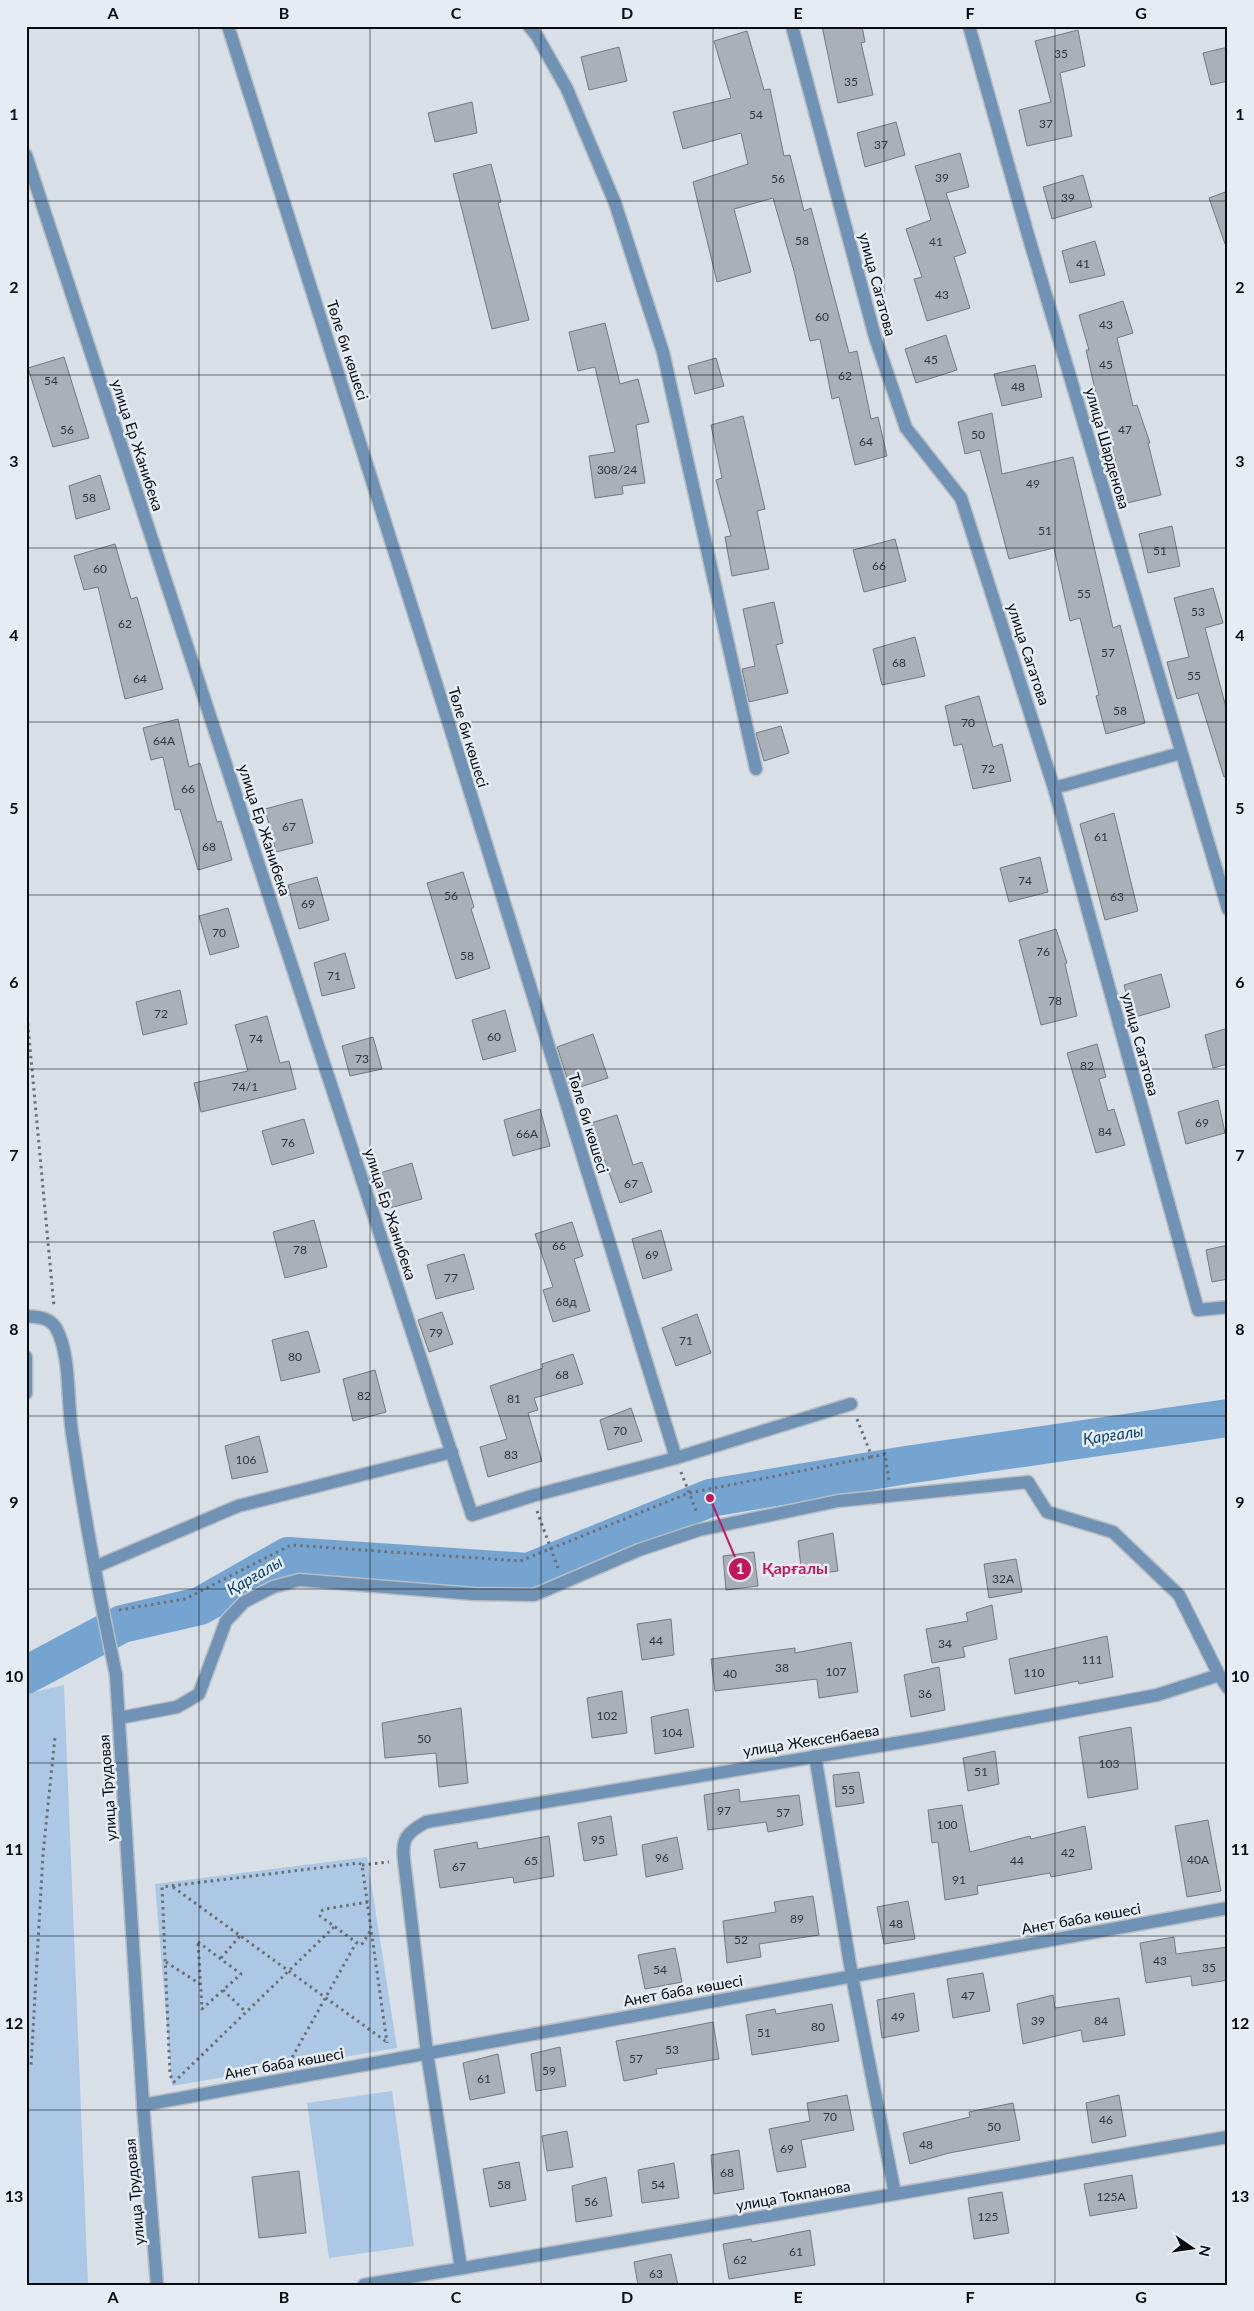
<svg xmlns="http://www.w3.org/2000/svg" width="1254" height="2311" font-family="Lato,sans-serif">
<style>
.green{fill:#acc8e5}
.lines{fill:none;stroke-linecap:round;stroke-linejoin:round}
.river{stroke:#76a4d0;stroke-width:38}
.building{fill:#a9b0b7;stroke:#73797f}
.service-casing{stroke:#b7bdc3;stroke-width:15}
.minor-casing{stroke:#b7bdc3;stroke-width:15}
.tertiary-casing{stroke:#b7bdc3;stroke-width:15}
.path{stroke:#6c7074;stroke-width:3;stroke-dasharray:2.5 4;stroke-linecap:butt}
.service{stroke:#7093b5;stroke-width:12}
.minor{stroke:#7093b5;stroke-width:12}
.tertiary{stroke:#7093b5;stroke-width:12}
.grid{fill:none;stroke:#0a0c0e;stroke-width:1;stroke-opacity:0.55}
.labels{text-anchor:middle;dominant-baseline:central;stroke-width:5;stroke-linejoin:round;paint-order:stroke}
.number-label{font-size:12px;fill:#323538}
.street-label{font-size:15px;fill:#0a0c0e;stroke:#e5ecf4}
.water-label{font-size:16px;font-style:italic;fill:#0d416c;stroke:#e5ecf4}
.leader{fill:none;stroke:#c2185b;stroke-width:2}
.callout-dot{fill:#c2185b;stroke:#e5ecf4;stroke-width:2}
.mark-label{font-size:15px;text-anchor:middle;font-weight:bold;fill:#fff}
.callout-label{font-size:16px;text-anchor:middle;font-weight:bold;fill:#c2185b;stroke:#e5ecf4;stroke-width:5;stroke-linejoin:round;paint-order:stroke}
.neatline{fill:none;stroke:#0a0c0e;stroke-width:2}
.grid-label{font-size:16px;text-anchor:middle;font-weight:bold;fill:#0a0c0e}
</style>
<rect width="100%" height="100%" fill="#d8dfe6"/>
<!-- green -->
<g class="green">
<polygon points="64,1685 88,2285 26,2285 26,1694"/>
<polygon points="367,1857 397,2048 172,2086 155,1884"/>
<polygon points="392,2091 414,2246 329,2258 307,2103"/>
</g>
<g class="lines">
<!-- river -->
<polyline class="river" points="26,1675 122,1624 200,1606 288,1556 528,1572 710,1498 906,1465 1228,1418"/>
</g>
<!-- building -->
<g class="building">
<polygon points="822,26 862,26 865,42 861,43 873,95 838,103"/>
<polygon points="1078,30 1085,66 1060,73 1072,136 1027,146 1019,110 1051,102 1035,41"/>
<polygon points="747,31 764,90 770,89 784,156 790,155 804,211 811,208 849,353 857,351 871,419 878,417 887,456 855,465 839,397 832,399 820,339 810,341 794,271 773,198 734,209 751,272 717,282 693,182 748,164 741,133 683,149 673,112 731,98 714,41"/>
<polygon points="619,47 627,81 589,90 581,57"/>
<polygon points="1228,47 1228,81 1211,85 1203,53"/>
<polygon points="472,102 477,133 435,142 428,113"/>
<polygon points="896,122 905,155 865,167 857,133"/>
<polygon points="960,153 969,187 946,193 966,253 954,257 970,308 927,321 914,279 922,277 906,229 931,220 915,166"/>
<polygon points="491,164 501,202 498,203 529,320 492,329 453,174"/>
<polygon points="1083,175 1092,207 1052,219 1043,187"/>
<polygon points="1228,191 1228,244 1225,244 1209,198"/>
<polygon points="1095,241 1105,275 1070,283 1062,251"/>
<polygon points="1123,301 1133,333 1117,338 1133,406 1137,405 1150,443 1148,443 1161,495 1123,504 1113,470 1118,468 1101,416 1086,350 1089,350 1079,315"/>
<polygon points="605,323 620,384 638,379 649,422 636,425 645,483 622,486 623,494 595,498 589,456 615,452 595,367 578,371 569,332"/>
<polygon points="946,335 957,370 916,383 905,349"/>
<polygon points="64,357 89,438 53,447 28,368"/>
<polygon points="716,358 724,386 695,394 688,366"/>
<polygon points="1035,365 1042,397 1002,406 994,374"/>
<polygon points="992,413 1002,474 1073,457 1113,628 1120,625 1145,723 1106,734 1096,696 1099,695 1080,618 1070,621 1054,548 1009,559 980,450 965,454 958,422"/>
<polygon points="743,416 765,509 757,511 769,569 732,576 725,537 731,536 716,480 722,478 711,425"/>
<polygon points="100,475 110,509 76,519 69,486"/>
<polygon points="1172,526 1180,566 1148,573 1139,534"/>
<polygon points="895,539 906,581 864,592 853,550"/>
<polygon points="115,544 131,599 137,597 163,689 125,699 98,587 84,590 74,556"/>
<polygon points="1213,588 1223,623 1205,628 1228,715 1228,776 1224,777 1198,693 1177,699 1167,662 1189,657 1174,598"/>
<polygon points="774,602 783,643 776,645 788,693 749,702 742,669 755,666 743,609"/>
<polygon points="915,637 925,676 882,685 873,649"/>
<polygon points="979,696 993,747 1002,744 1011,781 973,789 962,744 954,746 945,706"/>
<polygon points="178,719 189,767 200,763 217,822 221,821 232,860 198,870 180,809 175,810 163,757 151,760 143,728"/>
<polygon points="781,726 789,753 764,761 756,733"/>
<polygon points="302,799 313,843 276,852 265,809"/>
<polygon points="1114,813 1138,911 1105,920 1080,824"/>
<polygon points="1040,857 1048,892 1009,902 1000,868"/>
<polygon points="463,872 474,907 471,909 490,968 456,979 427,883"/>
<polygon points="317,877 329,920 299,929 288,885"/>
<polygon points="228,908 239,947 210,955 199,916"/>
<polygon points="1056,929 1067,963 1065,964 1077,1016 1041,1025 1019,940"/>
<polygon points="345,953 355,988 322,996 314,963"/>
<polygon points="1161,974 1170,1007 1132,1018 1124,985"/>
<polygon points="180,990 187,1024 143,1035 136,1002"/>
<polygon points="505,1010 516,1051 483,1060 472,1020"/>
<polygon points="267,1016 280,1063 289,1061 296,1089 201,1112 194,1083 248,1071 235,1025"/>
<polygon points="1228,1028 1228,1064 1213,1068 1205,1035"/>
<polygon points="593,1034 608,1078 571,1090 557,1047"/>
<polygon points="373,1037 382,1069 350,1076 342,1046"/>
<polygon points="1097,1044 1106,1077 1099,1079 1108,1111 1114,1109 1125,1145 1096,1153 1067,1053"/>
<polygon points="1218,1100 1225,1133 1186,1144 1178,1112"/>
<polygon points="540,1109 550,1146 513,1156 504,1120"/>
<polygon points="617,1115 633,1165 642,1162 652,1192 620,1203 591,1123"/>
<polygon points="304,1119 314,1153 272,1165 262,1131"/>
<polygon points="412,1163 422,1199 383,1210 374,1175"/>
<polygon points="314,1220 327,1267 285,1278 273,1232"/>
<polygon points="572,1222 583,1256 574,1259 590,1311 553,1322 543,1290 553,1287 535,1234"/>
<polygon points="661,1230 672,1270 643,1279 632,1239"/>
<polygon points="1228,1245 1228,1279 1212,1282 1206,1250"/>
<polygon points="464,1254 474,1289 436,1299 427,1265"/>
<polygon points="442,1312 453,1344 429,1352 418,1320"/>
<polygon points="697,1314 711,1353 676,1366 662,1328"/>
<polygon points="308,1331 320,1372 281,1381 272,1340"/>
<polygon points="573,1354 583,1384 534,1398 538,1410 528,1413 542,1461 488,1477 480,1447 507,1439 490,1386 543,1368 542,1364"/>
<polygon points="375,1370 386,1412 353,1421 343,1379"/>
<polygon points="631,1408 642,1441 608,1450 600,1420"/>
<polygon points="259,1436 268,1472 232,1479 225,1446"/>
<polygon points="833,1533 838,1571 802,1576 798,1541"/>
<polygon points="754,1552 758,1586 726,1590 723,1556"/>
<polygon points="1016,1559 1022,1592 989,1598 984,1564"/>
<polygon points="992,1605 997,1639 963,1647 965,1657 932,1663 926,1629 968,1621 966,1613"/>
<polygon points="671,1619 674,1655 642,1660 637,1624"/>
<polygon points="1107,1636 1113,1677 1079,1684 1078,1681 1015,1694 1009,1659"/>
<polygon points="851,1642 858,1692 819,1698 817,1679 715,1691 711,1659 795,1648 795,1653"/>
<polygon points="939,1667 945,1710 911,1717 904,1675"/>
<polygon points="622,1691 627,1733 592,1738 587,1698"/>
<polygon points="461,1708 468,1783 439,1787 436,1753 385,1758 382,1723"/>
<polygon points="688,1709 694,1747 655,1754 651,1717"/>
<polygon points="1131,1727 1138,1789 1088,1798 1079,1737"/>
<polygon points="995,1751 999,1784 968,1791 963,1758"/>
<polygon points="859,1772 864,1803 836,1807 833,1775"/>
<polygon points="739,1789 740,1802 799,1795 803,1825 768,1832 766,1822 708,1830 704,1795"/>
<polygon points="962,1805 970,1852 1030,1836 1031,1839 1085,1826 1092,1869 1051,1877 1050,1873 977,1886 978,1894 945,1900 938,1842 932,1843 928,1810"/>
<polygon points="611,1816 617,1855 584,1861 578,1823"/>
<polygon points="1208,1820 1221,1891 1187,1897 1175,1826"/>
<polygon points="549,1836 554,1876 514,1883 513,1877 440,1888 434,1850 477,1842 478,1849"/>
<polygon points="677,1837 683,1869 646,1877 642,1845"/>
<polygon points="813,1896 819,1935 759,1944 761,1957 727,1963 723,1921 776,1912 774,1902"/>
<polygon points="908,1901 915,1939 884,1944 877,1907"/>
<polygon points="1174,1937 1176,1954 1228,1947 1228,1980 1192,1986 1191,1976 1146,1983 1140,1943"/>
<polygon points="675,1948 682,1982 645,1989 638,1955"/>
<polygon points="983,1973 990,2011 953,2018 947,1979"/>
<polygon points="914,1993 919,2031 882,2038 877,2000"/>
<polygon points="1053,1995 1055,2008 1119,1998 1125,2035 1083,2042 1081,2030 1023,2044 1017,2004"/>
<polygon points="832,2004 839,2041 752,2055 746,2015 775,2009 776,2014"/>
<polygon points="713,2022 719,2059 656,2069 657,2074 624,2081 616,2041"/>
<polygon points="560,2047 566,2086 536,2091 531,2054"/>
<polygon points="498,2054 505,2093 470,2100 463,2063"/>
<polygon points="847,2095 854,2130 801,2140 806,2167 777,2172 769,2129 810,2121 807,2103"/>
<polygon points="1119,2095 1126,2136 1092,2143 1086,2103"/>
<polygon points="1013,2103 1020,2140 949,2153 910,2164 903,2133 970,2117 969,2112"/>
<polygon points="567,2131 573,2167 547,2171 542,2136"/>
<polygon points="739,2150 744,2189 714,2194 711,2155"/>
<polygon points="519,2162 526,2200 490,2207 483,2169"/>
<polygon points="674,2163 679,2198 642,2203 638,2170"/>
<polygon points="299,2171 306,2233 259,2238 252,2177"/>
<polygon points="1132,2175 1137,2208 1090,2216 1084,2184"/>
<polygon points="606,2177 612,2216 576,2222 572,2186"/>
<polygon points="1002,2192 1009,2233 974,2239 968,2198"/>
<polygon points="810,2230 815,2265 729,2279 723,2244 751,2239 752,2242"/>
<polygon points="671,2254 678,2285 638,2285 634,2262"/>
</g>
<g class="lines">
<!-- service casing -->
<g class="service-casing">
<polyline id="service" points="1028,1482 1047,1512 1113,1532 1179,1595 1219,1675 1228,1688"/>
</g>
<!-- minor casing -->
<g class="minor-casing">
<g id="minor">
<polyline points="228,26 448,721 676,1458"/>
<polyline points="529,26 537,36 567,89 615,203 663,352 756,769"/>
<polyline points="792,26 875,337 906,428 961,498 1054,788 1198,1310 1228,1307"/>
<polyline points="969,26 1028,235 1228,909"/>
<polyline points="26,155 472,1515 532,1496 676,1458 851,1404"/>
<polyline points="1054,788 1181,753"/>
<polyline points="26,1357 26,1393"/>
<polyline points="95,1567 238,1506 452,1452"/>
<polyline points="116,1675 143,2105 157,2285"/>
<polyline points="119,1718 177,1707 199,1694 226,1621 244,1602 273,1587 299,1580 474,1594 534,1595 639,1550 699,1530 838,1501 1028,1482"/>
<polyline points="815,1756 852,1976 895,2194"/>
<polyline points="143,2105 1228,1908"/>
<path d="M461 2268 427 2053 404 1860C401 1838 408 1832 426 1822L932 1737 1157 1695 1219 1675"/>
<polyline points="364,2285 1228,2137"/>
</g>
</g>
<!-- tertiary casing -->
<g class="tertiary-casing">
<path id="tertiary" d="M26 1316C38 1317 49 1317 56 1328 71 1355 67 1402 72 1433 84 1514 99 1595 116 1675"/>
</g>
<!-- path -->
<g class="path">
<polyline points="26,1004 54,1307"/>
<polyline points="857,1419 872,1457 885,1454 889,1481"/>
<polyline points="681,1472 697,1513"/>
<polyline points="537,1511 558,1568"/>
<polyline points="119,1610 185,1599 291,1545 520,1561 689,1493 872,1457"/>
<polyline points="362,1865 389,1862"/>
<polyline points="173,1887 388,2043"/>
<polyline points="368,1902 325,1909 321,1911 320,1916 360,1945 363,1943 372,1928"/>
<polyline points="334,1927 174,2082 170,2075 162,1887 359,1863 362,1865 387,2043"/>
<polygon points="198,1942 241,1974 202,2009"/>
<polyline points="221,1958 240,1936"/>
<polyline points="166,1962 200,1984"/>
<polyline points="223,1990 246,2012"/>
<polyline points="289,2063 356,1943"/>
<polyline points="26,2067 31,2066 43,1854 55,1737"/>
</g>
<!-- service -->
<use href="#service" class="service"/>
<!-- minor -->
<use href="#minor" class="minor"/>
<!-- tertiary -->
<use href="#tertiary" class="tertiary"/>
</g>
<!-- grid -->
<path class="grid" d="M199 26V2285M370 26V2285M541 26V2285M713 26V2285M884 26V2285M1055 26V2285M26 201H1228M26 375H1228M26 548H1228M26 722H1228M26 895H1228M26 1069H1228M26 1242H1228M26 1416H1228M26 1589H1228M26 1763H1228M26 1936H1228M26 2110H1228"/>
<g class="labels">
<!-- number labels -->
<g class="number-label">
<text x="1061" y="53">35</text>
<text x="851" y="81">35</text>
<text x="756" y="114">54</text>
<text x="1046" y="123">37</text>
<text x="881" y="144">37</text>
<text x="942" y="177">39</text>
<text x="778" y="178">56</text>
<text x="1068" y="197">39</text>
<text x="802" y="240">58</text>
<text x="936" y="241">41</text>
<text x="1083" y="263">41</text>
<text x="942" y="294">43</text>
<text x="822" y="316">60</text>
<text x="1106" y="324">43</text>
<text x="931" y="359">45</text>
<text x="1106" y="364">45</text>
<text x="845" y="375">62</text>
<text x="51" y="380">54</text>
<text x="1018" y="386">48</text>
<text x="67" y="429">56</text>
<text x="1125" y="429">47</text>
<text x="978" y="434">50</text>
<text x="866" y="441">64</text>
<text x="617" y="469">308/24</text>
<text x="1033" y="483">49</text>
<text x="89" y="497">58</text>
<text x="1045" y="530">51</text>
<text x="1160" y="550">51</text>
<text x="879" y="565">66</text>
<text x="100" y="568">60</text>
<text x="1084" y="593">55</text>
<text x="1198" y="611">53</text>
<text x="125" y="623">62</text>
<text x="1108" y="652">57</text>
<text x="899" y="662">68</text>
<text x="1194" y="675">55</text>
<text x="140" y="678">64</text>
<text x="1120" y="710">58</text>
<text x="968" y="722">70</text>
<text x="164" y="740">64А</text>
<text x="988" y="768">72</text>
<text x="188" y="788">66</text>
<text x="289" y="826">67</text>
<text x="1101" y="836">61</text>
<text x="209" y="846">68</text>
<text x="1025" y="880">74</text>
<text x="451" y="895">56</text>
<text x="1117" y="896">63</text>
<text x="308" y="903">69</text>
<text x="219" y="932">70</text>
<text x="1043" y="951">76</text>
<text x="467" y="955">58</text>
<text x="334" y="975">71</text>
<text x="1055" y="1000">78</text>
<text x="161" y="1013">72</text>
<text x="494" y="1036">60</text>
<text x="256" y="1038">74</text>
<text x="362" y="1058">73</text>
<text x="1087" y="1065">82</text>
<text x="245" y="1086">74/1</text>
<text x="1202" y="1122">69</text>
<text x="1105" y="1131">84</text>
<text x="527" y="1133">66А</text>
<text x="288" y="1142">76</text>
<text x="631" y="1183">67</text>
<text x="559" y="1245">66</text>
<text x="300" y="1249">78</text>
<text x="652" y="1254">69</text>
<text x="451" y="1277">77</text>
<text x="566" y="1301">68д</text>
<text x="436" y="1332">79</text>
<text x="686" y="1340">71</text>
<text x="295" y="1356">80</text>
<text x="562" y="1374">68</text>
<text x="364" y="1395">82</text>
<text x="514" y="1398">81</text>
<text x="620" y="1430">70</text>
<text x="511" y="1454">83</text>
<text x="246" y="1459">106</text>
<text x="1003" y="1578">32А</text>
<text x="656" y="1640">44</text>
<text x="945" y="1643">34</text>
<text x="1092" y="1659">111</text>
<text x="782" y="1667">38</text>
<text x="836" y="1671">107</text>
<text x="1034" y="1672">110</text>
<text x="730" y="1673">40</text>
<text x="925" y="1693">36</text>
<text x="607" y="1715">102</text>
<text x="672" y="1732">104</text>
<text x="424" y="1738">50</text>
<text x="1109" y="1763">103</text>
<text x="981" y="1771">51</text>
<text x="848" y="1789">55</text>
<text x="724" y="1810">97</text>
<text x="783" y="1812">57</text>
<text x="947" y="1824">100</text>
<text x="598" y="1839">95</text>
<text x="1068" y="1852">42</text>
<text x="662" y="1857">96</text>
<text x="1198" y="1859">40А</text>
<text x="531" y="1860">65</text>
<text x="1017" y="1860">44</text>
<text x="459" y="1866">67</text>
<text x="959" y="1879">91</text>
<text x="797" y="1918">89</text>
<text x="896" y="1923">48</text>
<text x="741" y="1939">52</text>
<text x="1160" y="1960">43</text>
<text x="1209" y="1967">35</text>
<text x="660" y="1969">54</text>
<text x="968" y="1995">47</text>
<text x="898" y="2016">49</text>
<text x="1038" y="2020">39</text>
<text x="1101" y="2020">84</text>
<text x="818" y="2026">80</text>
<text x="764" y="2032">51</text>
<text x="672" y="2049">53</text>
<text x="636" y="2058">57</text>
<text x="549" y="2070">59</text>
<text x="484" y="2078">61</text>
<text x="830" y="2116">70</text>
<text x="1106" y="2119">46</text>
<text x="994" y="2126">50</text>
<text x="926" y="2144">48</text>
<text x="787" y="2148">69</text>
<text x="727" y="2172">68</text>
<text x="504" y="2184">58</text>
<text x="658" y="2184">54</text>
<text x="1111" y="2196">125А</text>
<text x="591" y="2201">56</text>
<text x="988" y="2216">125</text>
<text x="796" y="2251">61</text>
<text x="740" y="2259">62</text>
<text x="656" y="2273">63</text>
</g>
<!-- street labels -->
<g class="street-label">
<text transform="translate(878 284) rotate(75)">улица Сагатова</text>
<text transform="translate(348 350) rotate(72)">Төле би көшесі</text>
<text transform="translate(138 445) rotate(72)">улица Ер Жанибека</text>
<text transform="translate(1108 448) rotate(74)">улица Шарденова</text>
<text transform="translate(1029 654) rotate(72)">улица Сагатова</text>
<text transform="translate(469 737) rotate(73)">Төле би көшесі</text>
<text transform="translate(265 830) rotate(72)">улица Ер Жанибека</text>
<text transform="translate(1141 1044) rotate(75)">улица Сагатова</text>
<text transform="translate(589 1123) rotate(73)">Төле би көшесі</text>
<text transform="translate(391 1214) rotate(72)">улица Ер Жанибека</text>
<text transform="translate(811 1740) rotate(-9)">улица Жексенбаева</text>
<text transform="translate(107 1788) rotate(-94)">улица Трудовая</text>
<text transform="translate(1081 1918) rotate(-10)">Анет баба көшесі</text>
<text transform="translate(683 1990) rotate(-10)">Анет баба көшесі</text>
<text transform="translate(284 2063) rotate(-10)">Анет баба көшесі</text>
<text transform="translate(134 2192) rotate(-95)">улица Трудовая</text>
<text transform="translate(793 2195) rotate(-10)">улица Токпанова</text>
</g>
<!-- water labels -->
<g class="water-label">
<text transform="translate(1113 1434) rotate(-8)">Қарғалы</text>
<text transform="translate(254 1575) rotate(-30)">Қарғалы</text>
</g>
</g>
<!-- callouts -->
<path class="leader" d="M710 1498L740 1569"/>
<g class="callout-dot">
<circle cx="710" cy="1498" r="5"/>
<circle cx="740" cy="1569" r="12"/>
</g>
<g class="mark-label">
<text x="740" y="1574">1</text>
</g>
<g class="callout-label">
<text x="795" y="1574">Қарғалы</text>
</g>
<!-- border -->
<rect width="1254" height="2311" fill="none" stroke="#e5ecf4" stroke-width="55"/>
<!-- north arrow -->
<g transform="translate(1192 2248) rotate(103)" stroke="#e5ecf4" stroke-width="4" paint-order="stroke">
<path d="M0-4L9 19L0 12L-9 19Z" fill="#0a0c0e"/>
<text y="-8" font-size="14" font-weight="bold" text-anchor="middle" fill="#0a0c0e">N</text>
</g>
<rect x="28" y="28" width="1198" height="2256" class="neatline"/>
<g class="grid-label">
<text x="113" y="19">A</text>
<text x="284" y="19">B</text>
<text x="456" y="19">C</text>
<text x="627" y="19">D</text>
<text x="798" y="19">E</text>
<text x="970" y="19">F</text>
<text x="1141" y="19">G</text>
<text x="14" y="120">1</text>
<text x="1240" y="120">1</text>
<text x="14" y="293">2</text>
<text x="1240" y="293">2</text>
<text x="14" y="467">3</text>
<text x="1240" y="467">3</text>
<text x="14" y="641">4</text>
<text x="1240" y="641">4</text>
<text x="14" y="814">5</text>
<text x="1240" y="814">5</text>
<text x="14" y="988">6</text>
<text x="1240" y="988">6</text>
<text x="14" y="1161">7</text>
<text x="1240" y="1161">7</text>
<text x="14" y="1335">8</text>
<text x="1240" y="1335">8</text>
<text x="14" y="1508">9</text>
<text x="1240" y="1508">9</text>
<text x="14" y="1682">10</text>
<text x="1240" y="1682">10</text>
<text x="14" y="1855">11</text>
<text x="1240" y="1855">11</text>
<text x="14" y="2029">12</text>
<text x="1240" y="2029">12</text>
<text x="14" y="2202">13</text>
<text x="1240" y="2202">13</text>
<text x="113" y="2303">A</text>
<text x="284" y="2303">B</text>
<text x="456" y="2303">C</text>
<text x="627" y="2303">D</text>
<text x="798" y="2303">E</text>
<text x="970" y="2303">F</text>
<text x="1141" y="2303">G</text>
</g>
</svg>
